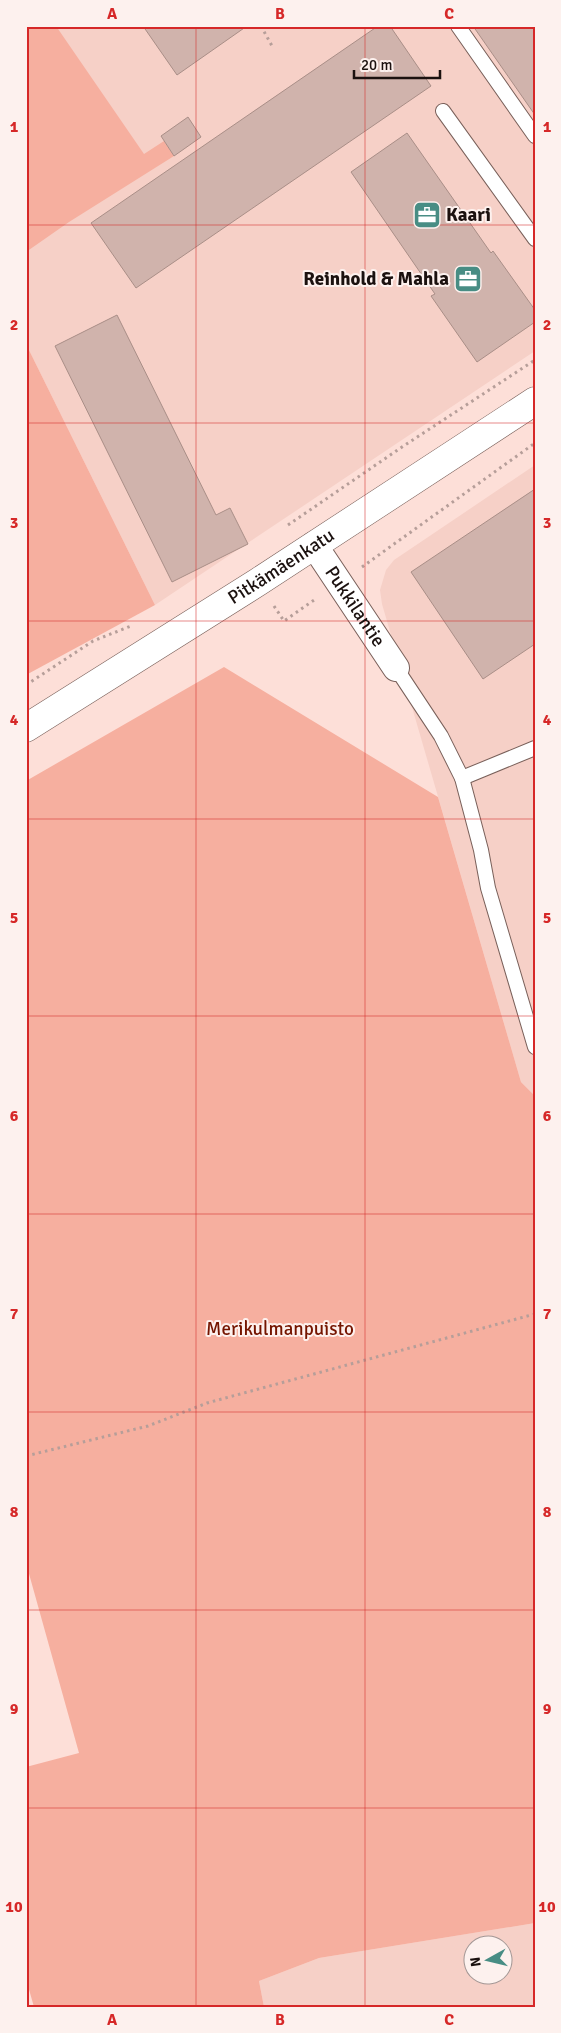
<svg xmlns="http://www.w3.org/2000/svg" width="561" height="2033" font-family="Signika,sans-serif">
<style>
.built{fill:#f6d0c7;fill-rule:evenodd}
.green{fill:#f6af9f}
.building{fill:#d0b3ac;stroke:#a98e87}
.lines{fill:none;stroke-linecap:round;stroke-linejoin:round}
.service-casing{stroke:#79605a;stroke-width:16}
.minor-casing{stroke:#79605a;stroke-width:28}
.tertiary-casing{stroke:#79605a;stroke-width:29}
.path{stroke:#b69e99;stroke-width:3;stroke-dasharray:2.5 4;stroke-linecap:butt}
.service{stroke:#fff;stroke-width:14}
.minor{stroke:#fff;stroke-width:26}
.tertiary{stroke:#fff;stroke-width:28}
.grid{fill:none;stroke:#d62828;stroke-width:1;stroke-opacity:0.55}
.labels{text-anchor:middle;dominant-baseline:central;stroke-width:4;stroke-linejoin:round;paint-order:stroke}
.poi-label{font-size:19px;font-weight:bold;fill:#1b110f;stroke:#fdf1ee;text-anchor:start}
.street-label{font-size:19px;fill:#1b110f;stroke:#fdf1ee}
.park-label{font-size:19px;fill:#751500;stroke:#fdf1ee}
.neatline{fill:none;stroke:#d62828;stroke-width:2}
.grid-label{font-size:16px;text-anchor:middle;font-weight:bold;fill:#d62828}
</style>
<rect width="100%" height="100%" fill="#fddfd8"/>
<!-- built -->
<g class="built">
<polygon points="26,26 535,26 535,351 155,605 26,344"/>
<polygon points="535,465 535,1096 521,1082 382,604 380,590 386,570 394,560"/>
<path d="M535 1923V2007H264L259 1981 319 1958ZM474 1946H504V1976H474Z"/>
</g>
<!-- green -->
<g class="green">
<polygon points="26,26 56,26 144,154 164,141 174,156 69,222 26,252"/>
<polygon points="26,344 155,605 26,675"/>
<polygon points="224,667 438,797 521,1082 535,1096 535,1923 319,1958 259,1981 264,2007 34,2007 26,1979 26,1767 79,1753 26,1563 26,781"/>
</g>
<!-- building -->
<g class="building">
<polygon points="143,26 247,26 177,75"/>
<polygon points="378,26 390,26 431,86 136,288 91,223"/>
<polygon points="473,26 535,26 535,115"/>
<polygon points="188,117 201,137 174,156 161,136"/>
<polygon points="407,133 491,253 493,251 535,310 535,322 477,362 431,296 435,294 351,172"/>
<polygon points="117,315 216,515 230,508 248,544 172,582 55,346"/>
<polygon points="535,489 535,644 483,679 411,572"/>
</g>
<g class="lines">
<!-- service casing -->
<g class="service-casing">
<g id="service">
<polyline points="458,26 535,136"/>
<polyline points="443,111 535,239"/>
<polyline points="396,668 441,736 462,778 481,850 488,888 535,1047"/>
<polyline points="462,778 535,748"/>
</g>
</g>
<!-- minor casing -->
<g class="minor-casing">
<g id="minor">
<path id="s1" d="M314 545 396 668"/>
</g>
</g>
<!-- tertiary casing -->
<g class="tertiary-casing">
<g id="tertiary">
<path id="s2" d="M26 728 258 582 535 401"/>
</g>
</g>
<!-- path -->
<g class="path">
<polyline points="261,26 272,46"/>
<polyline points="288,525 402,447 535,360"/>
<polyline points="362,567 535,443"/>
<polyline points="274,606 284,621 317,598"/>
<polyline points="26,685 93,641 131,626"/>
<polyline points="26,1456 148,1426 207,1403 535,1314"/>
</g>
<!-- service -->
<use href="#service" class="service"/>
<!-- minor -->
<use href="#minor" class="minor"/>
<!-- tertiary -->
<use href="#tertiary" class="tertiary"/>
</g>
<!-- grid -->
<path class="grid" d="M196 26V2007M365 26V2007M26 225H535M26 423H535M26 621H535M26 819H535M26 1016H535M26 1214H535M26 1412H535M26 1610H535M26 1808H535"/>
<!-- icons -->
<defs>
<g id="office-square" transform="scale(1.4375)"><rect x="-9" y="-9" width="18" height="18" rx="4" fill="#488d84" stroke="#fdf1ee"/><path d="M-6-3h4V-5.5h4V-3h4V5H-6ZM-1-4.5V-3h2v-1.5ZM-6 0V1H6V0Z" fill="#fff"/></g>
</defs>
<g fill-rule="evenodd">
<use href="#office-square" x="427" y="215"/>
<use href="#office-square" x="468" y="279"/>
</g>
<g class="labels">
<!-- poi labels -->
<g class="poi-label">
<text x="446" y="215">Kaari</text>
<text x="449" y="279" text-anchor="end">Reinhold &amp; Mahla</text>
</g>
<!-- street labels -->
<g class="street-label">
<text stroke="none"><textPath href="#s2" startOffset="302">Pitkämäenkatu</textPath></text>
<text stroke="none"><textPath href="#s1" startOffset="74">Pukkilantie</textPath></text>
</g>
<!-- park labels -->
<g class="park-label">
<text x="280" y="1329">Merikulmanpuisto</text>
</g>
</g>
<!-- border -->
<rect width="561" height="2033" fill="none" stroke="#fdf1ee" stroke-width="55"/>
<!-- north arrow -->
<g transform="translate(488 1960) rotate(262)"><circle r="24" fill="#fdf1ee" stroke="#a39795"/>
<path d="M0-4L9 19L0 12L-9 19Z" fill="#488d84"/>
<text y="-8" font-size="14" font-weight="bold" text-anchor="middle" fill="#1b110f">N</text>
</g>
<!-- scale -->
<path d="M354 70v8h86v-8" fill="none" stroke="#1b110f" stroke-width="2.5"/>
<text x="361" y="70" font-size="15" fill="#1b110f" stroke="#fdf1ee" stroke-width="4" paint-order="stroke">20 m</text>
<rect x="28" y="28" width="506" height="1978" class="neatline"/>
<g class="grid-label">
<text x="112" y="19">A</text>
<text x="280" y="19">B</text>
<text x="449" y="19">C</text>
<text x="14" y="132">1</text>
<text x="547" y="132">1</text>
<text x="14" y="330">2</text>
<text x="547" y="330">2</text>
<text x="14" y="528">3</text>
<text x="547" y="528">3</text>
<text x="14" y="725">4</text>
<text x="547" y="725">4</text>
<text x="14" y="923">5</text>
<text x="547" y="923">5</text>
<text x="14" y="1121">6</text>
<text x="547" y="1121">6</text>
<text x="14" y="1319">7</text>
<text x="547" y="1319">7</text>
<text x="14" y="1517">8</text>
<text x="547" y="1517">8</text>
<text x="14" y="1714">9</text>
<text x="547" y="1714">9</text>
<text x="14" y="1912">10</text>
<text x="547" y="1912">10</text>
<text x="112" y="2025">A</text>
<text x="280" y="2025">B</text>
<text x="449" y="2025">C</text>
</g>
</svg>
